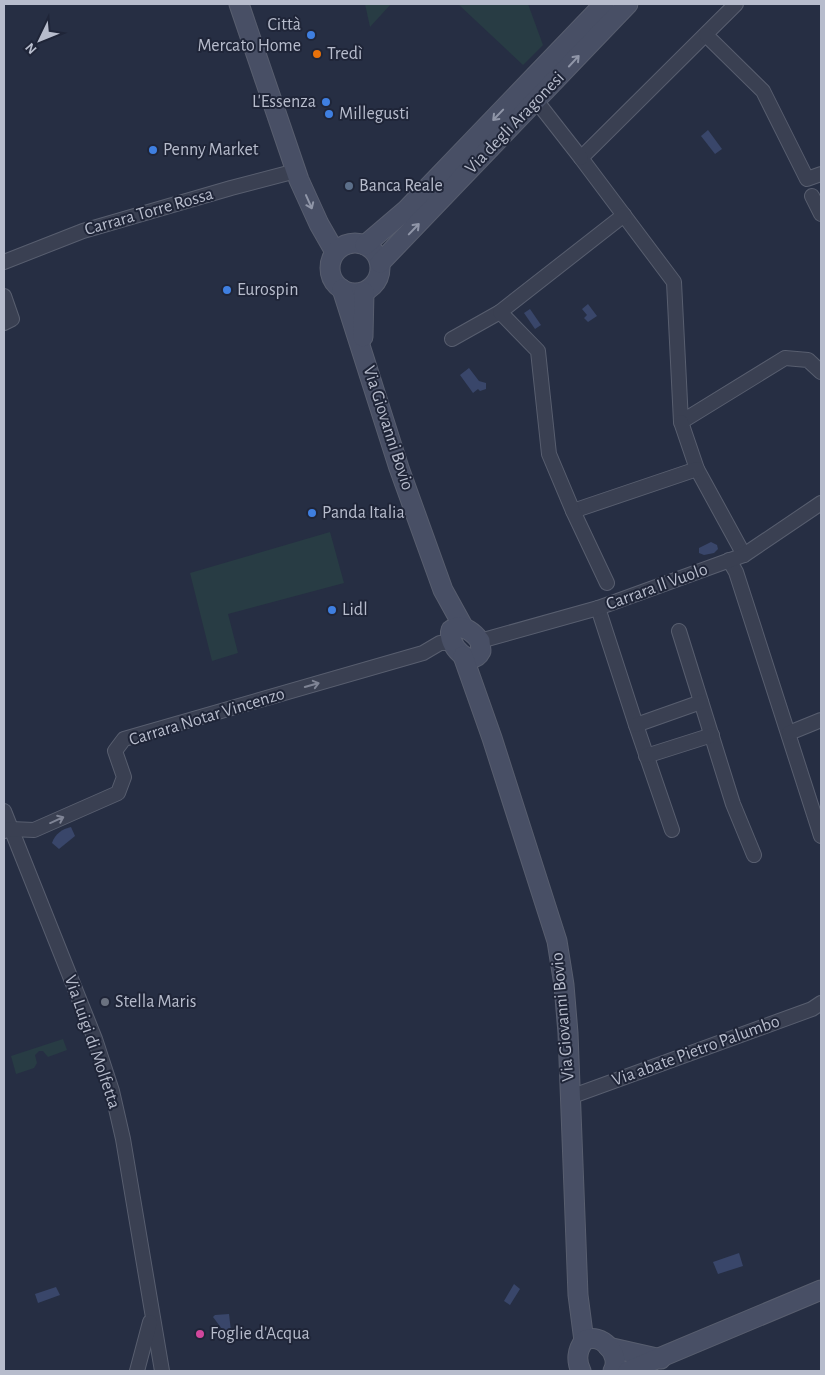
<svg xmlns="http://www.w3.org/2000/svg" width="825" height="1375" font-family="'Alegreya Sans',sans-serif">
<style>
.green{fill:#283c44}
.water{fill:#39466a}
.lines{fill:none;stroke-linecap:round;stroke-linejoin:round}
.street-casing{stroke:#585e6f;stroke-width:16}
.secondary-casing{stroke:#585e6f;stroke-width:21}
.street{stroke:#3a4052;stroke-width:14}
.secondary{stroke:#484f65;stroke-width:19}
.oneway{stroke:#9096a8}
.oneway2{stroke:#7f8495}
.shop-dot{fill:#3f7fe0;stroke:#1f2538;stroke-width:2}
.food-dot{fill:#e8710a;stroke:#1f2538;stroke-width:2}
.service-dot{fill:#5c6f8a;stroke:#1f2538;stroke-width:2}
.worship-dot{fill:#6b7280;stroke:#1f2538;stroke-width:2}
.hotel-dot{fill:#d1479c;stroke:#1f2538;stroke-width:2}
.labels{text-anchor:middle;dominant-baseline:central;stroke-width:4;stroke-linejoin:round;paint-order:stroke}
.poi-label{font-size:18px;fill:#b7bccc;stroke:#1f2538;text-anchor:start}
.street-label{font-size:18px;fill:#b7bccc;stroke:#1f2538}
</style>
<rect width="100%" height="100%" fill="#262e43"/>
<!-- green -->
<g class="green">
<polygon points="365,4 391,4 370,27"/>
<polygon points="458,4 528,4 543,45 523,65"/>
<polygon points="330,532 344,583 228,614 238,653 212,661 190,573"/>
<polygon points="63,1039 67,1050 48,1057 43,1051 39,1051 35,1055 37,1063 34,1068 16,1074 11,1056"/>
</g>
<!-- water -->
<g class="water">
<polygon points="708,130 722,149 715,154 701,136"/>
<polygon points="588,304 597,316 588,322 584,318 587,315 582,309"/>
<polygon points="530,309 541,325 535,329 524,313"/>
<polygon points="469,368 479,381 486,383 486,389 480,391 478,389 473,393 460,375"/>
<polygon points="711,542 717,545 718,549 714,553 704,555 699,553 699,548"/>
<path d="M71 827 75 836 59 849 52 843C55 834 62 829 71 827Z"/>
<polygon points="739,1253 743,1266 718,1274 713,1262"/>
<polygon points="514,1284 520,1289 510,1305 504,1301"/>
<polygon points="56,1287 60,1295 38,1303 35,1294"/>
<polygon points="229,1314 231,1331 227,1334 225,1333 213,1317 215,1315"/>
</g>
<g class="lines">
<!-- street casing -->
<g class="street-casing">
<g id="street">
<polyline points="736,4 581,158 674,282 681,422 785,358 808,360 821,372"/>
<polyline points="706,35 763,91 807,179 821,174"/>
<polyline points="531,94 581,158"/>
<polyline points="812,196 821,214"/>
<polyline points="4,262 83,231 231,188 296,171"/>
<polyline points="4,296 12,319 4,323"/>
<polyline points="452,339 500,312"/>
<polyline points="681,422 697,469 744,555"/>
<polyline points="573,511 697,469"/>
<polyline points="729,560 736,572 821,836"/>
<polyline points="607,583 573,511 549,454 538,351 500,312 624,215"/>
<polyline points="598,608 636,725 672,830"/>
<polyline points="679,631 733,804 754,855"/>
<polyline points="480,641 598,608 744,555 821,503"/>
<polyline points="636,725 701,702"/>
<polyline points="789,733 821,720"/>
<polyline points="646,756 712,735"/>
<polyline points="4,811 95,1039 112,1091 123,1139 162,1371"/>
<polyline points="4,831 11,829 34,830 118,793 124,777 115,751 124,739 423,653 440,643 453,643"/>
<polyline points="570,1097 812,1009 821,1003"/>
<polyline points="137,1371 150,1322"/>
</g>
</g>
<!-- secondary casing -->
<g class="secondary-casing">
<g id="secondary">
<polyline points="239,4 299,180 319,224 335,252"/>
<circle cx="355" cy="268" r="25"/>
<polyline points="365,245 406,210 604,4"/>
<polyline points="380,263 628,4"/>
<polyline points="342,289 399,468 443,590 464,628"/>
<polyline points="363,337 364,292"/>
<path d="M457 627C467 627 474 633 480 641L481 651C471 671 446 644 451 630Z"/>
<polyline points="463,656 492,738 557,941 564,985 568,1033 578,1295 584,1341"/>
<polyline points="608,1347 661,1359"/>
<path d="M581 1371C576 1361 577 1350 584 1341 601 1331 622 1355 613 1371"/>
<polyline points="628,1371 821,1290"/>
</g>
</g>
<!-- street -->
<use href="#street" class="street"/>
<!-- secondary -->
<use href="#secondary" class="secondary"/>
</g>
<!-- one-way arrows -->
<defs><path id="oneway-shaft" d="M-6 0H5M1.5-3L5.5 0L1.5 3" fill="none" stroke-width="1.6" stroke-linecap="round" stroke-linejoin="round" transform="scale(1.25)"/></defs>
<g class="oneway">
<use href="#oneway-shaft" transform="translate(574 61) rotate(-47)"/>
<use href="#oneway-shaft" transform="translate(498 115) rotate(134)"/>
<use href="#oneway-shaft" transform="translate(309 202) rotate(66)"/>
<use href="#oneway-shaft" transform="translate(414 229) rotate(-46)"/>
</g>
<g class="oneway2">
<use href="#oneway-shaft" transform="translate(312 685) rotate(-16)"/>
<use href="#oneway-shaft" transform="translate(57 820) rotate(-24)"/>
</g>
<!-- markers -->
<g class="shop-dot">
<circle cx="311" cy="35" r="5"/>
<circle cx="326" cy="102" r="5"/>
<circle cx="329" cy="114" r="5"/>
<circle cx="153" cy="150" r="5"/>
<circle cx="227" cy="290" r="5"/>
<circle cx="312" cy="513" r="5"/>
<circle cx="332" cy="610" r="5"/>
</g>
<circle class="food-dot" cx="317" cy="54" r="5"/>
<circle class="service-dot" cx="349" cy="186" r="5"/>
<circle class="worship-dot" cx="105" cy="1002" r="5"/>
<circle class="hotel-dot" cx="200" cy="1334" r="5"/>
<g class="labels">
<!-- poi labels -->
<g class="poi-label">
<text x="301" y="25" text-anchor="end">Città<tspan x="301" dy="21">Mercato Home</tspan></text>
<text x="327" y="54">Tredì</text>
<text x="316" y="102" text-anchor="end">L'Essenza</text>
<text x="339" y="114">Millegusti</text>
<text x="163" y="150">Penny Market</text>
<text x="359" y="186">Banca Reale</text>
<text x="237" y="290">Eurospin</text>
<text x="322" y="513">Panda Italia</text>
<text x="342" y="610">Lidl</text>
<text x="115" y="1002">Stella Maris</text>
<text x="210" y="1334">Foglie d'Acqua</text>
</g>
<!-- street labels -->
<g class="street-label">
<text transform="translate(515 123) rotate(-46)">Via degli Aragonesi</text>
<text transform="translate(149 212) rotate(-16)">Carrara Torre Rossa</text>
<text transform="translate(388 428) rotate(72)">Via Giovanni Bovio</text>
<text transform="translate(657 587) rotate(-20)">Carrara Il Vuolo</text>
<text transform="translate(207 717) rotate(-17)">Carrara Notar Vincenzo</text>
<text transform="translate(563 1017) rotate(-95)">Via Giovanni Bovio</text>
<text transform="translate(92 1042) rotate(71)">Via Luigi di Molfetta</text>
<text transform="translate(696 1051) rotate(-20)">Via abate Pietro Palumbo</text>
</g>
</g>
<!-- border -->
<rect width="825" height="1375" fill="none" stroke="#b7bccc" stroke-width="10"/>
<!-- north arrow -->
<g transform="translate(40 40) rotate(227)" stroke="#1f2538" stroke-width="4" paint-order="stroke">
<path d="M0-4L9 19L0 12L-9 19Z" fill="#b7bccc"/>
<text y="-8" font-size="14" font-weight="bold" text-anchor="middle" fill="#b7bccc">N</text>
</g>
</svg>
